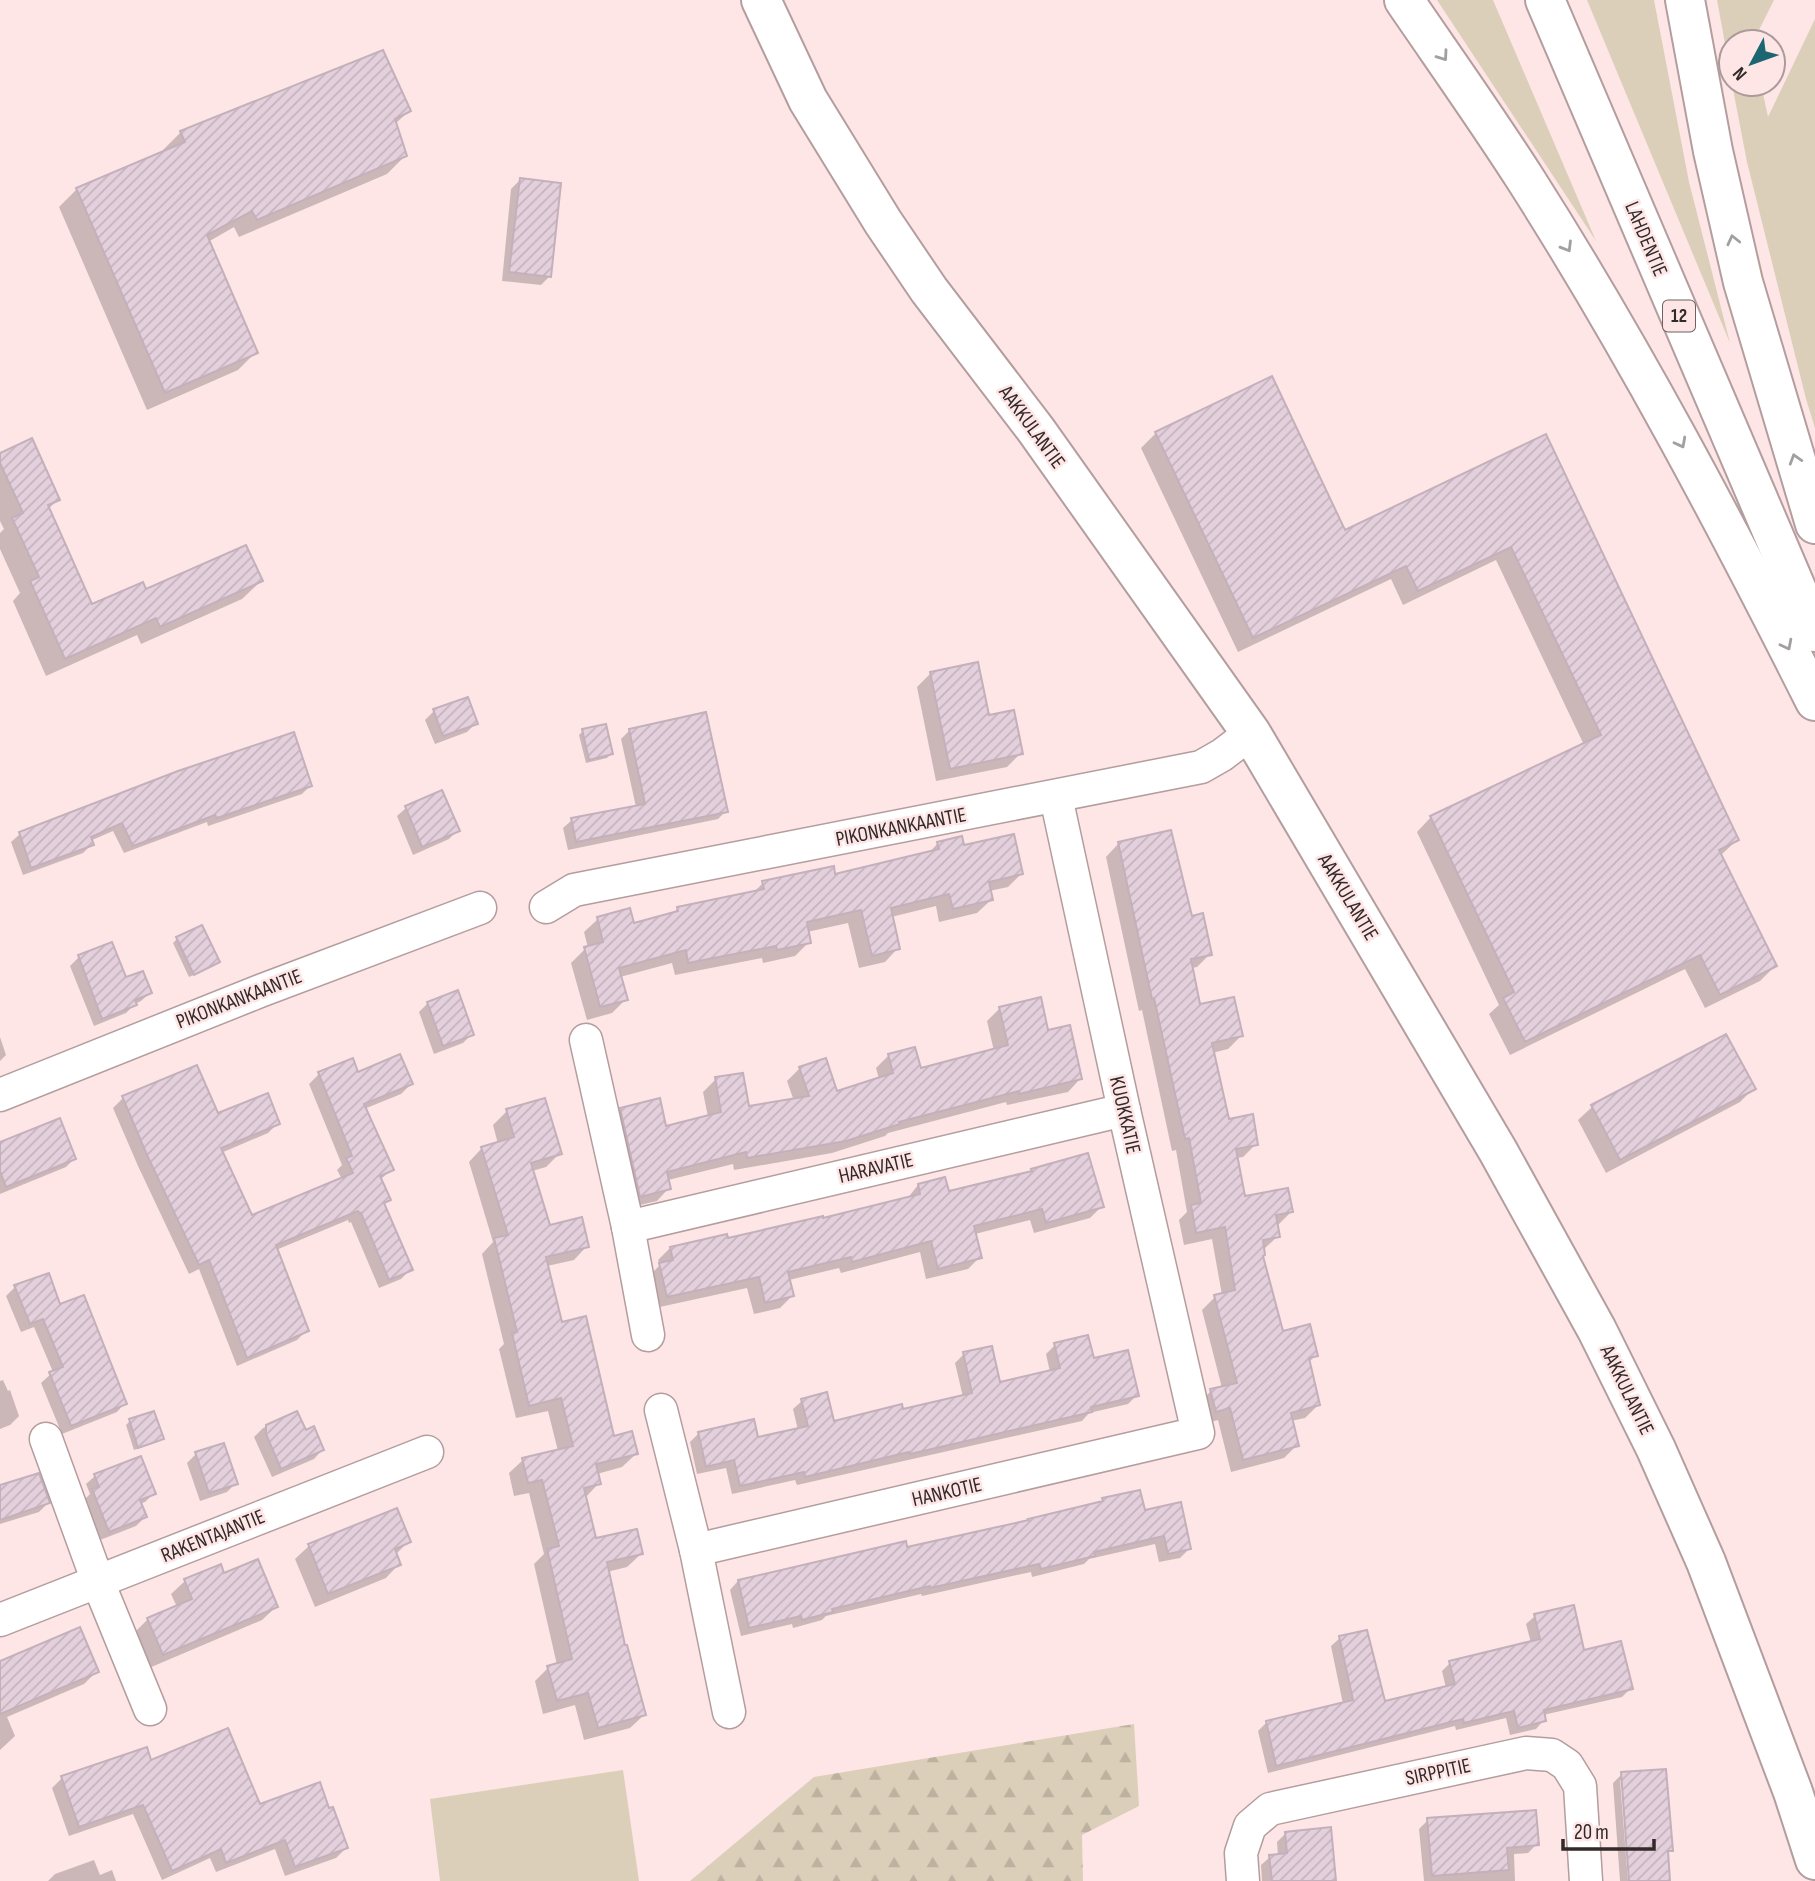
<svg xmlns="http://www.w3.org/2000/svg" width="1815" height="1881" font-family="'Sofia Sans Condensed',sans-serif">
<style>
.grass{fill:#dccfb9}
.forest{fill:url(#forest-firs)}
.shadow{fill:#0003}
.building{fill:url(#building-hatch);stroke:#c3b0bb;stroke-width:2}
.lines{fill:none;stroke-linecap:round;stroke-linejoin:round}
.street-casing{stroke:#b49d9e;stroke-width:35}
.secondary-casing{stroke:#b49d9e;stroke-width:42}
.highway-casing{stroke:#b49d9e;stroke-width:42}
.street{stroke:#fff;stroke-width:32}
.secondary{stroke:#fff;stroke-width:38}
.highway{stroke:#fff;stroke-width:38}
.oneway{stroke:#a39f9f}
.labels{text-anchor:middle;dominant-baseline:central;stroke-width:5;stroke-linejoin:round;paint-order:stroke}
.shield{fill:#fee5e6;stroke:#6f6162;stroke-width:2}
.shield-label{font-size:19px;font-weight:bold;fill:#322929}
.street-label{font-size:21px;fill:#322929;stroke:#fee5e6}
</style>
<defs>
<pattern id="forest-firs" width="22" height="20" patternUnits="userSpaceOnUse" patternTransform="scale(1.75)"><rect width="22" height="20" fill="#dccfb9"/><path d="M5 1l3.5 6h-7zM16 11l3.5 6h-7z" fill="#bdb29f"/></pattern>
<pattern id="building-hatch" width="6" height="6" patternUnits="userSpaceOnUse" patternTransform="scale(1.75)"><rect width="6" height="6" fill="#e4d0dc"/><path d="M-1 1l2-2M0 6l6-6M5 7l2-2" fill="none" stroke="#c4b3bd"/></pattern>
</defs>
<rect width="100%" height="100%" fill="#fee5e6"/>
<!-- grass -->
<g class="grass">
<polygon points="1437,0 1493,0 1596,241"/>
<polygon points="1587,0 1654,0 1689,182 1730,343"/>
<polygon points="1717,0 1774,0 1753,42 1731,42 1731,76"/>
<polygon points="1815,19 1815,428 1806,399 1747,162 1732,84 1761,84 1768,117"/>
<polygon points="623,1770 639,1881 440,1881 430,1799"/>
</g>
<!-- forest -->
<polygon class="forest" points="1134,1724 1139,1806 1082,1835 1083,1881 690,1881 814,1777"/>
<!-- shadow -->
<g class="shadow">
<polygon points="409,111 395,124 405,156 387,174 239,237 234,227 208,242 256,352 238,370 147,410 59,207 77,189 164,153 163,150 181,132"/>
<polygon points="520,180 550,276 541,285 502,281 511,189"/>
<polygon points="1156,433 1344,532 1545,437 1737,840 1720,856 1775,966 1760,981 1705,1008 1685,969 1510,1055 1489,1014 1499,1005 1417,832 1431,817 1584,745 1496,560 1403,605 1391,579 1238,652 1141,448"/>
<polygon points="0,455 58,500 48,509 92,607 261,581 242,599 141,644 137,635 46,676 13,601 20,593 0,549 0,533 4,529 0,521"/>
<polygon points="931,673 987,717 1021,753 1007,767 936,781 917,687"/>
<polygon points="434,711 476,723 467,732 435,744 425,720"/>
<polygon points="630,730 726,811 718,819 568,850 563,828 572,820 636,807 621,739"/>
<polygon points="583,731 611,754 607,758 586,763 579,735"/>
<polygon points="310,786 302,794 208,826 207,822 124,853 113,831 90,841 92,844 83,853 23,875 11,842 20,834"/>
<polygon points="441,792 458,830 449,839 413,855 397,816 406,808"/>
<polygon points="938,843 963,847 1021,874 1008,887 989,891 991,900 977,913 939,922 936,906 891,917 898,948 885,962 859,968 848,923 807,932 809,942 795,956 763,963 762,958 675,975 672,963 620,977 626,999 612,1013 587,1020 571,963 585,949 588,948 584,932 598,919 633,925 672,914 678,908 753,893 763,883 834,876 928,854"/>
<polygon points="1119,843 1190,918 1210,954 1197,967 1192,968 1199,1006 1241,1036 1228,1049 1212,1053 1227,1121 1256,1144 1243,1157 1236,1158 1243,1198 1291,1212 1278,1225 1278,1236 1263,1250 1261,1257 1282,1333 1316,1355 1308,1363 1318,1405 1305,1418 1291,1421 1297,1445 1284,1458 1231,1472 1218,1420 1203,1424 1198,1404 1211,1391 1222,1388 1202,1310 1215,1297 1222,1295 1212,1239 1184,1245 1179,1220 1187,1212 1176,1150 1172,1151 1142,1010 1139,1011 1106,857"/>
<polygon points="177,939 218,962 214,966 189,977 173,943"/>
<polygon points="111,944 125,979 150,993 141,1001 135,1004 126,1013 94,1026 70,966 79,957"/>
<polygon points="428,1003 472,1034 463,1043 434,1054 419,1012"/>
<polygon points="1000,1008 1047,1032 1080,1079 1068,1092 1007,1105 1006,1102 888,1133 885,1136 832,1153 734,1170 733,1164 668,1180 669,1188 657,1201 627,1208 608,1122 621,1109 665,1128 708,1117 703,1092 716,1079 747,1108 794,1101 787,1081 800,1068 836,1093 879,1079 876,1068 889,1055 920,1070 994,1051 987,1021"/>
<polygon points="0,1037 6,1055 0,1061"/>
<polygon points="319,1074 357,1074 411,1084 401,1094 364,1109 392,1169 380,1180 389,1199 383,1205 411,1269 401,1279 379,1288 351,1222 349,1223 348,1220 276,1250 307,1330 297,1340 237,1366 199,1269 189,1274 138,1166 113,1108 123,1098 217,1115 278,1123 268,1133 221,1153 251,1217 342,1179 337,1170 342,1165 309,1084"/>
<polygon points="1753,1089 1740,1102 1606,1173 1578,1120 1592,1107"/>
<polygon points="544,1100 560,1153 546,1167 532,1171 549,1227 587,1246 574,1260 547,1266 560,1324 613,1438 636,1454 622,1467 597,1474 599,1483 585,1498 595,1540 641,1554 627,1567 607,1572 624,1647 644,1715 630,1728 584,1740 575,1705 543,1714 535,1681 548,1668 557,1665 534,1564 544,1554 529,1493 514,1496 509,1473 523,1460 558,1451 548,1411 516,1418 499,1349 504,1344 482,1254 493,1242 469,1162 482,1148 498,1144 493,1125 507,1111"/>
<polygon points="0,1144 74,1159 66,1167 0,1194"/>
<polygon points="1032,1171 1102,1206 1090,1218 1034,1233 1030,1220 975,1234 980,1257 968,1269 926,1279 920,1252 841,1273 839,1268 789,1280 792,1296 780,1308 754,1314 747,1288 655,1308 648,1277 660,1265 658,1260 670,1248 727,1240 822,1220 907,1199 918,1185 948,1193 1029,1174"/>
<polygon points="15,1287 59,1306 125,1403 117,1412 62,1434 41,1383 53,1372 34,1327 21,1332 6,1296"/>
<polygon points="1055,1345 1093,1360 1137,1395 1128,1404 1089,1413 1082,1421 797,1485 795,1480 732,1494 726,1468 697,1474 690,1442 699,1433 757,1439 798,1430 793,1409 802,1401 832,1423 902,1411 963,1397 955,1363 964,1354 999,1384 1050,1372 1046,1354"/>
<polygon points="3,1380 8,1391 10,1390 19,1416 10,1425 0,1429 0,1381"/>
<polygon points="296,1413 305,1432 322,1450 314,1459 272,1477 254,1437 263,1428"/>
<polygon points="130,1421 162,1438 158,1442 134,1450 126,1425"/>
<polygon points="196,1454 236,1483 227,1492 200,1501 187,1463"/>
<polygon points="95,1476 154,1493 145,1502 140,1504 145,1517 136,1526 100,1540 84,1500 90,1494 86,1484"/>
<polygon points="0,1487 48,1503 39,1512 0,1524"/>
<polygon points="1103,1500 1143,1512 1189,1549 1180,1558 1159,1562 1155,1544 1089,1559 1084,1564 1032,1577 1031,1572 922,1596 921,1594 826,1616 822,1620 793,1628 792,1624 741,1636 730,1590 738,1581 906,1549 1027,1523 1099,1504"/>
<polygon points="409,1541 395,1555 399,1564 386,1578 315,1607 295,1559 309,1546"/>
<polygon points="223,1575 276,1607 262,1620 149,1668 134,1633 148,1619 177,1607 171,1594 185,1581"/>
<polygon points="1535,1616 1631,1688 1622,1697 1543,1715 1544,1720 1536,1729 1510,1735 1506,1718 1456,1730 1455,1726 1268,1773 1258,1731 1266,1723 1343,1704 1331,1646 1340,1638 1383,1703 1446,1688 1442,1671 1450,1663 1531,1643 1526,1624"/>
<polygon points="0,1664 97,1671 84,1684 7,1717 15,1736 0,1750"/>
<polygon points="150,1762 259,1806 328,1810 346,1848 336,1858 285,1876 275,1849 216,1872 210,1858 162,1880 133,1814 69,1836 52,1788 62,1778"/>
<polygon points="1622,1774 1671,1850 1666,1855 1669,1881 1631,1881 1624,1780 1620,1780 1628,1881 1620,1881 1613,1783"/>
<polygon points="1428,1820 1537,1844 1528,1853 1514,1854 1515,1881 1424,1881 1419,1829"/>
<polygon points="1286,1833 1334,1881 1262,1881 1261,1865 1270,1857 1278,1856 1277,1842"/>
<polygon points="94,1860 100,1875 112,1870 116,1881 48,1881 55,1874"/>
</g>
<!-- building -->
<g class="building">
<polygon points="383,50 411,111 395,119 407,156 257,220 252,211 207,235 258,353 165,393 76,188 185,142 180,131"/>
<polygon points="520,178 561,183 551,277 509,272"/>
<polygon points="1272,376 1345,530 1546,434 1739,840 1719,850 1777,966 1720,995 1700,955 1525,1042 1503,998 1514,992 1430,816 1601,735 1511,547 1418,591 1406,566 1253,638 1155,432"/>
<polygon points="32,438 60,500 48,505 92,604 143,582 146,589 246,545 263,581 160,627 156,618 65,659 30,581 39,577 12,518 23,513 0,463 0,453"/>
<polygon points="978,662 989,715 1014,710 1023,754 950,769 930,672"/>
<polygon points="468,697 478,724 443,736 433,709"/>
<polygon points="706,712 728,812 576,842 571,818 645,804 629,729"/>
<polygon points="606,724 613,754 589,760 582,729"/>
<polygon points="294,732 312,786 217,818 215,815 133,846 122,823 91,837 94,845 31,868 19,832 178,771"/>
<polygon points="442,790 460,831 422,847 405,806"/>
<polygon points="1171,830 1192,916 1203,913 1212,955 1191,959 1200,1004 1234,997 1243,1036 1212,1043 1229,1119 1253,1114 1258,1145 1236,1149 1245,1196 1288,1188 1293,1212 1276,1215 1280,1237 1263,1240 1265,1255 1263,1256 1283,1331 1310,1324 1318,1356 1309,1358 1320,1405 1291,1413 1299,1446 1243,1460 1230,1408 1216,1412 1210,1389 1237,1383 1214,1295 1235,1290 1225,1227 1196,1233 1191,1205 1201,1203 1189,1138 1185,1139 1154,998 1152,999 1118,842"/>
<polygon points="1014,834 1023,874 989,882 993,900 953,909 949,894 891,908 900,949 872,956 861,910 807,922 811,943 777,950 776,946 688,963 686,950 619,968 628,1000 600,1007 584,947 603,942 597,917 630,908 634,923 678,911 677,907 764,889 762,881 834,866 835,874 939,849 937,842 962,836 964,845"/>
<polygon points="202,925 220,962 194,975 176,937"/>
<polygon points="112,942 126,977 143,971 152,993 135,1000 137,1005 102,1019 78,955"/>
<polygon points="458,990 474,1035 443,1046 427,1002"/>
<polygon points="1041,997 1048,1030 1070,1025 1082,1079 1019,1094 1019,1091 899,1122 900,1124 846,1141 747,1158 746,1152 667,1172 671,1189 640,1197 620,1108 660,1098 666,1126 721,1112 715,1077 743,1073 749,1106 809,1096 799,1067 826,1058 837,1091 893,1073 888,1054 915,1047 921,1068 1008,1045 999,1007"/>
<polygon points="1726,1034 1756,1089 1620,1160 1591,1105"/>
<polygon points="400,1054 413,1084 364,1104 394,1170 380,1176 391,1200 384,1203 413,1270 389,1280 361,1213 360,1214 358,1211 276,1245 309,1331 247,1358 209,1260 199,1265 147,1155 122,1096 197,1065 218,1113 268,1093 280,1124 221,1148 252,1215 353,1173 346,1158 352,1156 318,1072 353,1058 358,1072"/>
<polygon points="545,1098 562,1154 531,1163 550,1225 582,1217 589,1247 546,1257 562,1322 586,1316 614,1436 632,1431 638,1454 596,1464 601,1484 584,1488 596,1538 637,1529 643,1554 607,1562 625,1645 627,1645 646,1715 598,1728 588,1693 557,1701 547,1666 572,1659 547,1549 559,1546 542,1480 528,1483 522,1458 573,1446 561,1398 529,1406 512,1333 517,1332 494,1238 508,1235 481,1147 514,1137 506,1109"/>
<polygon points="60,1118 76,1159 6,1187 0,1171 0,1142"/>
<polygon points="1088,1153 1104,1207 1046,1223 1042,1209 974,1226 982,1258 938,1269 931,1241 852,1262 851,1257 788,1272 794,1296 765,1303 759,1277 667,1297 659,1263 673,1260 670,1247 727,1234 728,1238 823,1216 823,1218 920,1194 918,1184 945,1177 949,1191 1032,1171 1031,1169"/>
<polygon points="49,1273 60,1304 84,1295 127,1404 71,1426 49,1372 63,1367 43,1319 30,1324 14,1285"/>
<polygon points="1088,1335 1094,1358 1128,1350 1139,1396 1091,1407 1092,1412 910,1454 909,1452 805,1477 804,1472 740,1486 734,1460 706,1467 698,1432 754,1419 758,1437 808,1426 801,1399 827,1392 834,1421 902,1404 903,1409 972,1393 963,1352 992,1346 1000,1382 1060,1368 1054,1343"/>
<polygon points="154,1411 164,1439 138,1448 129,1419"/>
<polygon points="297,1411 306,1430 314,1426 324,1450 281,1469 266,1434 266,1425"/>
<polygon points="224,1443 238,1484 209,1493 195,1452"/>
<polygon points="141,1456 156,1494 140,1500 147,1517 109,1532 92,1489 99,1487 94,1474"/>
<polygon points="39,1473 50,1503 0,1520 0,1485"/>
<polygon points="1140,1490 1145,1510 1181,1502 1191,1549 1168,1554 1164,1536 1094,1552 1095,1556 1041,1569 1039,1564 930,1588 930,1586 832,1609 833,1612 802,1620 801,1616 749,1628 738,1580 906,1541 907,1547 1029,1520 1028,1519 1103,1501 1102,1498"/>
<polygon points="397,1508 411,1542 395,1549 401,1565 328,1594 308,1544"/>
<polygon points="258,1559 278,1607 163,1655 147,1618 192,1599 184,1579 221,1564 224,1573"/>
<polygon points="1574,1605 1584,1650 1621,1641 1633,1689 1544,1710 1546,1721 1518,1728 1514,1711 1464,1723 1463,1719 1276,1766 1266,1721 1353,1700 1339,1636 1367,1630 1385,1701 1455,1684 1449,1661 1540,1639 1534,1614"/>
<polygon points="80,1627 99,1672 0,1714 0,1661"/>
<polygon points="228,1728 260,1804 320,1782 329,1808 333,1807 348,1848 295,1867 285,1840 226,1863 221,1849 172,1871 143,1805 79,1827 61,1776 147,1747 151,1760"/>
<polygon points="1666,1769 1673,1851 1668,1851 1670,1881 1629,1881 1621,1772"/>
<polygon points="1536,1810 1539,1845 1507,1848 1509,1870 1432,1876 1427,1818"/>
<polygon points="1331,1827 1336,1881 1272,1881 1269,1855 1287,1853 1285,1832"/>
</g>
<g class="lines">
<!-- street casing -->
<g class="street-casing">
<g id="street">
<polyline points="546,907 574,890 1201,767 1222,755 1251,733"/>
<polyline points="586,1040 628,1227 648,1335"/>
<polyline points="0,1095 260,991 480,908"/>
<polyline points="628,1227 1124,1110"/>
<polyline points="661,1410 696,1550 729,1712"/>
<polyline points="46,1439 98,1582 150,1709"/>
<polyline points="696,1550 1198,1433 1124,1110 1056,797"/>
<polyline points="0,1620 427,1452"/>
<polyline points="1243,1881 1241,1853 1250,1826 1270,1809 1526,1753 1552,1755 1567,1765 1580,1786 1586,1881"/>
</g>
</g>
<!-- secondary casing -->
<g class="secondary-casing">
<polyline id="secondary" points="761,0 808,100 883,222 929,290 1036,430 1251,733 1498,1151 1597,1330 1656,1449 1706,1562 1793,1792 1815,1860"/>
</g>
<!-- highway casing -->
<g class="highway-casing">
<g id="highway">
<path d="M1404 0C1445 60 1487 119 1526 180 1633 348 1726 524 1815 701"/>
<polyline points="1545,0 1815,632"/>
<polyline points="1685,0 1713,151 1743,282 1815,524"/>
</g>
</g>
<!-- street -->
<use href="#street" class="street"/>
<!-- secondary -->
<use href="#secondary" class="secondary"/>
<!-- highway -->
<use href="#highway" class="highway"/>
</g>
<!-- one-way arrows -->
<defs><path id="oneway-chevron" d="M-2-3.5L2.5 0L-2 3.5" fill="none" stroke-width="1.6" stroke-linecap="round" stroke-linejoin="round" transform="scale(1.75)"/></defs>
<g class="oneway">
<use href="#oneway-chevron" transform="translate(1443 56) rotate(55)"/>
<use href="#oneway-chevron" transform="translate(1733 240) rotate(-103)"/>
<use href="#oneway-chevron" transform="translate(1567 247) rotate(59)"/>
<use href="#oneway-chevron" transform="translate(1681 443) rotate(62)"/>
<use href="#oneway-chevron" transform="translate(1795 459) rotate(-107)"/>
<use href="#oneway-chevron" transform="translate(1787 645) rotate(63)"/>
</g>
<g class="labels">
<!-- shield labels -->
<rect class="shield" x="1663" y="300.5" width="32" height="31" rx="5"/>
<g class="shield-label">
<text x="1679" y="316">12</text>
</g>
<!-- street labels -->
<g class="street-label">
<text transform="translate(1646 239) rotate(67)">LAHDENTIE</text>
<text transform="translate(1032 427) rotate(54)">AAKKULANTIE</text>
<text transform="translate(901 827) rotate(-11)">PIKONKANKAANTIE</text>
<text transform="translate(1348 897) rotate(59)">AAKKULANTIE</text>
<text transform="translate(239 999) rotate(-21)">PIKONKANKAANTIE</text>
<text transform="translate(1125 1115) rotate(77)">KUOKKATIE</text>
<text transform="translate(876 1168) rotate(-13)">HARAVATIE</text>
<text transform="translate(1627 1390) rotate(64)">AAKKULANTIE</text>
<text transform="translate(947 1492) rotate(-13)">HANKOTIE</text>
<text transform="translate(213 1536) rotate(-22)">RAKENTAJANTIE</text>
<text transform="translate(1438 1772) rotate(-12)">SIRPPITIE</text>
</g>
</g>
<!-- north arrow -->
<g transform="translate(1752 63) rotate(229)"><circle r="33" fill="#fee5e6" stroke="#ac9a9a" stroke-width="2"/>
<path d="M0-5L12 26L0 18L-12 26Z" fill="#1c6671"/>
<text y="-10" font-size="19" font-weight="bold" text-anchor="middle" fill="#322929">N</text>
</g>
<!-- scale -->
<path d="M1563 1839v10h91v-10" fill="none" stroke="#322929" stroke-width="3.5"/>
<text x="1574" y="1839" font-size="21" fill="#322929" stroke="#fee5e6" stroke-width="5" paint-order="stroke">20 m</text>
</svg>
